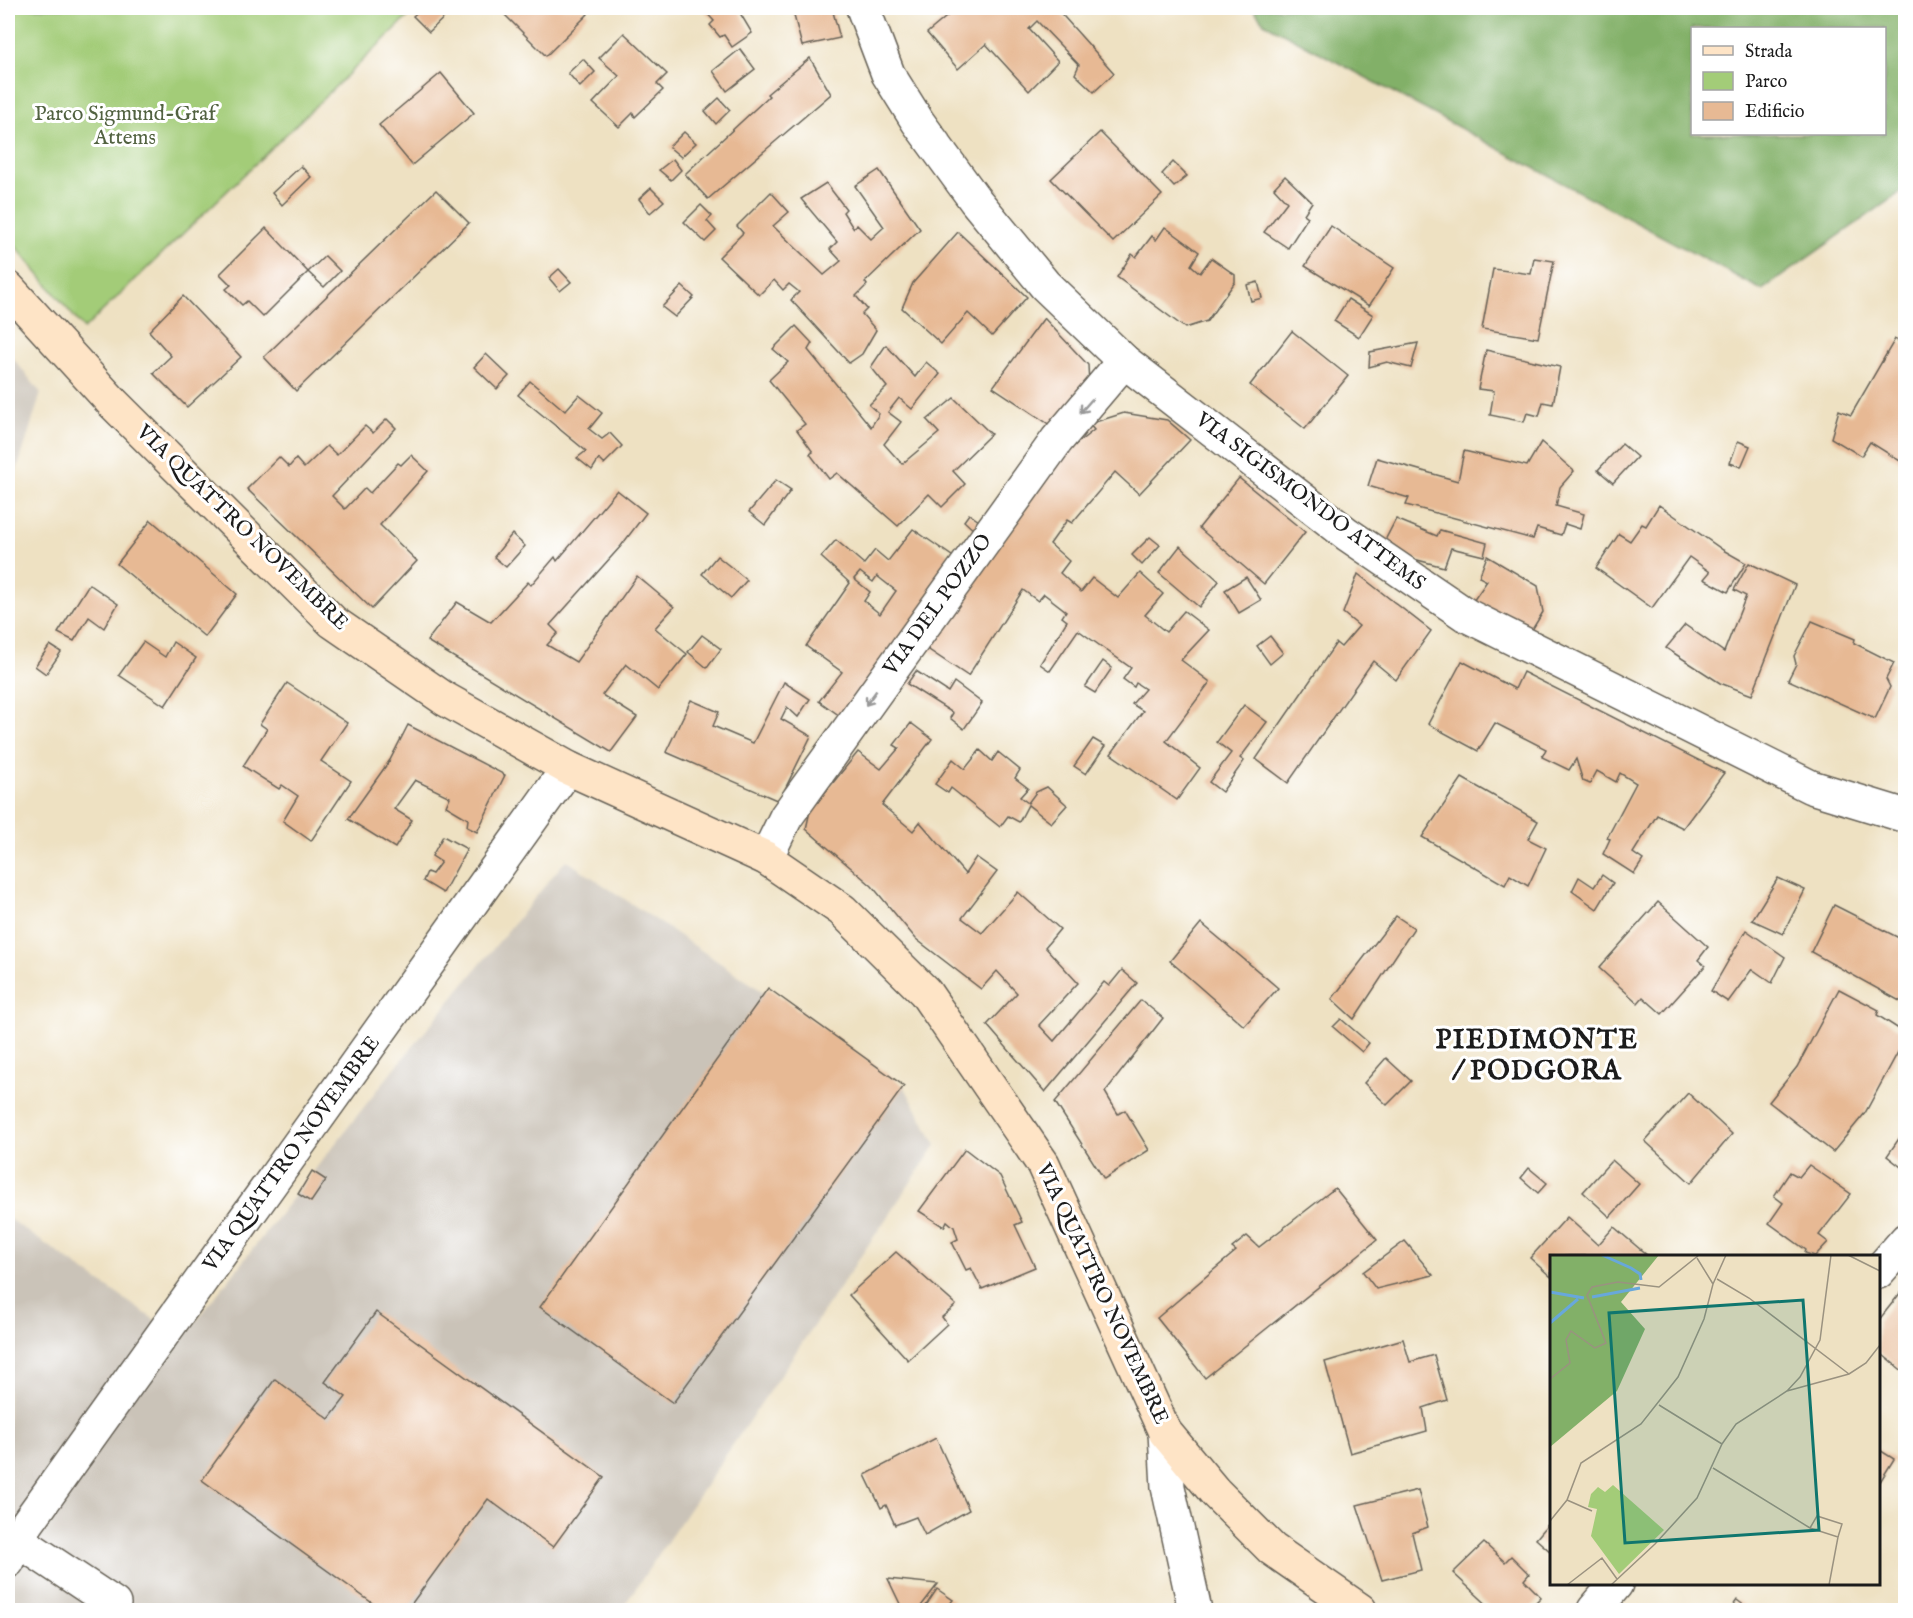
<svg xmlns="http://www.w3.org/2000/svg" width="1913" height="1618" font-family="'IM FELL English',serif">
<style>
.industrial{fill:#cac3b8}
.green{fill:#a3cc78;stroke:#60744a;stroke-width:1.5}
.forest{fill:#82b068;stroke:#4f6642;stroke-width:1.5;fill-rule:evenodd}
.building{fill:#e7b994;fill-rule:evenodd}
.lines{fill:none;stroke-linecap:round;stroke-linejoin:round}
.minor-casing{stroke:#666156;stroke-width:36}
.secondary-casing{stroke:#666156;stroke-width:36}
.minor{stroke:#fff;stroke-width:33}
.secondary{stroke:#fee4c6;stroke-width:33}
.oneway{stroke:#999}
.labels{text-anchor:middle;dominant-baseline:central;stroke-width:6;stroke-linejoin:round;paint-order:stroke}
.park-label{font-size:21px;fill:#526241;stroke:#fff}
.street-label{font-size:21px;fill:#1c1c1c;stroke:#fff}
.district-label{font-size:27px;font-weight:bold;letter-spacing:1.5px;fill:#1c1c1c;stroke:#fff}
.inset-river{fill:none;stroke:#68a8db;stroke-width:3}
.inset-road{fill:none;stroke:#9a9280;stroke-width:1.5}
.view{fill:#0f766e;fill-opacity:0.15;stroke:#0f766e;stroke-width:3}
.inset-edge{fill:none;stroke:#1c1c1c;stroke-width:3}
</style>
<rect width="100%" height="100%" fill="#fff"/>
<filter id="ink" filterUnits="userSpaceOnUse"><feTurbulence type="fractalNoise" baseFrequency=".0167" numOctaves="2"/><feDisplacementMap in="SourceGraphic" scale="12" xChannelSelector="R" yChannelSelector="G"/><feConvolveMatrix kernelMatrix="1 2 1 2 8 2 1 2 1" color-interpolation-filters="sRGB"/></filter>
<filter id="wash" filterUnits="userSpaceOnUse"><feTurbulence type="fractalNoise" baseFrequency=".008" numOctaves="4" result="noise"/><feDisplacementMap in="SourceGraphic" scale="24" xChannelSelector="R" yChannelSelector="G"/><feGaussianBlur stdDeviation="1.35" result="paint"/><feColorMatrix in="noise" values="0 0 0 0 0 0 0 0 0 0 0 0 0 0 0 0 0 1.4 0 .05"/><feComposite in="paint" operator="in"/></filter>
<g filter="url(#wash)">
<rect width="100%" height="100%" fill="#eee1c2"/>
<!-- industrial -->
<g class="industrial">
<polygon points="8,352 41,393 8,499"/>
<polygon points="566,860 904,1086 936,1145 621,1610 8,1610 8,1218 182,1339 386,1079"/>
</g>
<!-- green -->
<polygon class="green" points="8,8 417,8 84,329 8,237"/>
<!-- forest -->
<path class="forest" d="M1253 8H1905V189L1762 290 1264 23ZM1692 28H1884V134H1692Z"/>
<g id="blocks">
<!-- building -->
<g class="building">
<polygon points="422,8 454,8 429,32 413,16"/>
<polygon points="498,8 583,8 588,14 546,56"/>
<polygon points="705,8 737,8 752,33 732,47 724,35 720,37 710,25 714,21 703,9"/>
<polygon points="792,8 832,8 840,38 802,46"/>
<polygon points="957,8 1056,8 1114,73 1094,92 1075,74 1079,65 1037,21 1029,29 1058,61 1029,91 986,44 958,69 927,33"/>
<polygon points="624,33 667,74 657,84 663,90 635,117 633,113 619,127 593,103 619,76 599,58"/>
<polygon points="740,49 755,69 727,91 713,71"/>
<polygon points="810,58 831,94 708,199 685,174 769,96 767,94"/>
<polygon points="583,59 595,72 580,87 568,73"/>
<polygon points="441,73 474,113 412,165 379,125"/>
<polygon points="719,98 730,110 716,124 705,111"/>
<polygon points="684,132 696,143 681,157 669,147"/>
<polygon points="1100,132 1162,195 1113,242 1051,179"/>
<polygon points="673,159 681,170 671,180 659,170"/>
<polygon points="1173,162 1187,176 1174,187 1162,174"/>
<polygon points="301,166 311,177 282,205 272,193"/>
<polygon points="879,170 920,229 865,282 867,285 856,296 867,309 862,314 876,330 862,354 849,363 791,300 799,292 789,284 783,290 774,280 759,295 719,257 743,233 737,226 771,192 789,212 773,226 824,275 841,261 830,249 837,242 801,199 826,183 846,209 843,212 853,228 857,225 871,239 884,227 855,186"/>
<polygon points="1285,176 1312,202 1304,214 1308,217 1288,248 1264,232 1287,202 1274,188"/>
<polygon points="651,188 664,201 650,213 639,199"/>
<polygon points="436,190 469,223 296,391 264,357"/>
<polygon points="701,205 712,216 707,221 716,231 705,242 684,222"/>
<polygon points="1331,226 1394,268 1369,306 1305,266"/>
<polygon points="1165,227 1199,252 1191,265 1200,273 1211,258 1235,275 1235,282 1207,321 1185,328 1117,277 1132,254 1136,257 1152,236 1156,240"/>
<polygon points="266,228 308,272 263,317 247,301 242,305 226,289 231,285 220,274"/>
<polygon points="958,232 1027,297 992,336 968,313 941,344 902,308 913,283"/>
<polygon points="325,256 340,271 324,287 308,272"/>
<polygon points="1534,258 1554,261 1538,338 1482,329 1493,269 1531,274"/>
<polygon points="559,269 571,282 560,291 549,278"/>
<polygon points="1258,282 1262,298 1251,301 1247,285"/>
<polygon points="682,286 694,297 675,317 662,307"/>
<polygon points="183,296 241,357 187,407 153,373 171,356 149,331"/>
<polygon points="1348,299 1373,315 1359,337 1334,321"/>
<polygon points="1044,318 1088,365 1089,384 1056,429 993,387"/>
<polygon points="796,326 812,343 808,350 871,427 879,414 869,405 887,387 871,367 886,345 915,377 926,362 940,374 912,409 899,398 888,412 901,422 884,444 902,464 939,433 927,420 954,398 991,434 953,471 965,484 942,507 929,494 898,526 837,473 829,479 810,454 813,452 797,430 805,424 769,380 788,362 773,349"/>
<polygon points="1292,331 1348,376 1305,429 1250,385"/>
<polygon points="1895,339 1905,346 1905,452 1900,461 1870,442 1861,456 1831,438 1839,410 1851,415"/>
<polygon points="1418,343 1411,368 1387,362 1369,367 1370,352"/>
<polygon points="1486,350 1560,367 1553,404 1543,402 1539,416 1527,413 1524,422 1490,415 1494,391 1478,389"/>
<polygon points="486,354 509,376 497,389 474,367"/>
<polygon points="530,381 565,411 579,395 602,413 589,429 602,439 610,433 622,446 604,464 599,459 592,470 577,458 586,451 518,395"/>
<polygon points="1124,413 1167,420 1190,440 1139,494 1115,472 1072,523 1067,520 1050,544 1069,561 1060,573 1081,592 1092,578 1118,598 1140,573 1163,594 1145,615 1166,632 1184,611 1209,630 1181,660 1210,682 1166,741 1200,768 1177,800 1111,754 1143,711 1132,704 1145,689 1136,683 1134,687 1123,679 1131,668 1078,630 1050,671 1040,664 1067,621 1062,617 1066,611 1044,594 1038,601 1023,590 968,676 926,648 1071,441 1075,445 1094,430 1089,424"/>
<polygon points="387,419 396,428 332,496 345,509 365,488 370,493 398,463 401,465 411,455 428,471 380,525 417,561 372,609 247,489 279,457 289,467 296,459 304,468 327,446 337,455 365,426 373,433"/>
<polygon points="1738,441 1750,446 1741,467 1730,463"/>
<polygon points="1541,442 1574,471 1560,487 1556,506 1584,514 1580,529 1565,524 1561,535 1537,528 1533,539 1406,505 1409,498 1368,486 1377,458 1458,481 1464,451 1527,466"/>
<polygon points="1622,444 1637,457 1613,483 1598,470"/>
<polygon points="1239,478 1305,532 1264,584 1199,528"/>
<polygon points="776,480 791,490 765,525 749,512"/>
<polygon points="617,490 646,513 621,546 550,625 558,633 547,645 576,662 637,576 674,607 655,628 687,654 658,690 626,664 602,695 637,717 611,752 427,641 457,602 491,622 528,582 531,585 555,557 557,561"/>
<polygon points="1659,505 1723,550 1746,563 1728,592 1704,579 1710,572 1689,557 1652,608 1596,568 1619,534 1630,541 1642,524 1646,526"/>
<polygon points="969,514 986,526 979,535 964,521"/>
<polygon points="1396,519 1437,536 1440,530 1487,543 1484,556 1451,548 1444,567 1380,550"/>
<polygon points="151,520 237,594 205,637 117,564"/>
<path d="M913 529 959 561 850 723 819 701 842 672 806 646 850 583 821 557 836 540 864 564 875 550 888 561ZM860 572 873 582 877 576 896 591 880 614 864 601 870 592 854 579Z"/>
<polygon points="512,534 525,546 506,567 494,557"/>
<polygon points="1150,537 1160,545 1142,565 1132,555"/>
<polygon points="1180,546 1219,581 1199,607 1159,573"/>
<polygon points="717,556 747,580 731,598 702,574"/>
<polygon points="1487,556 1538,586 1543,612 1527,638 1469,607 1487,581 1479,577"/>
<polygon points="1749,563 1795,585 1752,695 1720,683 1666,648 1685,625 1724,652 1746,596 1734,590"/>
<polygon points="1358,574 1431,631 1396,680 1373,661 1288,783 1256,759 1336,643 1341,647 1359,626 1343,613"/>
<polygon points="1246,577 1261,600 1239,613 1225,590"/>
<polygon points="89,584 118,604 104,628 89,617 74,641 58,633"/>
<polygon points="1812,621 1855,639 1854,643 1894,663 1886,679 1890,687 1875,719 1788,680 1796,664 1794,656"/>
<polygon points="702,635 721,649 707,668 688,652"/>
<polygon points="1270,636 1283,653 1270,664 1257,646"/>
<polygon points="143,642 165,657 173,642 196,658 165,706 119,675"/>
<polygon points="50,645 61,652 46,674 35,666"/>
<polygon points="1103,661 1112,668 1095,693 1085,687"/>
<polygon points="1462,661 1515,689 1523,672 1724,773 1683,828 1657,815 1633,853 1643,860 1634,874 1603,854 1610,839 1607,838 1636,783 1620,773 1616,782 1597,771 1590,784 1583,781 1576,759 1569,770 1542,757 1546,749 1495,723 1478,751 1428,724"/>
<polygon points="916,671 948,692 954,682 982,703 964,729 950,718 953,713 907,684"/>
<polygon points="784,682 810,699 798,717 787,707 781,719 811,736 779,801 666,752 691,700 719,712 713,726 753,743"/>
<polygon points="287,683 347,723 321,761 351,781 311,841 283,821 298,796 282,785 279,789 243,766 267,729 260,724"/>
<polygon points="1244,705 1267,722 1240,758 1244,761 1222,792 1209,782 1231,753 1217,742"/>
<polygon points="911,723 932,739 882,805 913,831 920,822 965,874 976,857 997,872 962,918 982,933 1018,892 1060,929 1045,947 1078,983 1039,1025 1054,1041 1104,982 1109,986 1122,970 1137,983 1045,1092 987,1025 1017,993 997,971 981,989 916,939 872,886 806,829 810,811 858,752 881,769 899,748 894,745"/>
<polygon points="408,725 505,775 477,832 467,827 468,819 446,806 450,797 415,780 394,809 412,820 395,848 348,819 390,760"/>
<polygon points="1093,739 1105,746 1086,774 1074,766"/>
<polygon points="980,750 992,761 998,752 1020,770 1015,778 1028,788 1020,797 1028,803 1036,792 1047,787 1067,805 1051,823 1028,805 1019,822 1008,816 1000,827 951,788 948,793 935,784 953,759 965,769"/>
<polygon points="1462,778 1538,821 1528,839 1546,848 1528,886 1510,875 1505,885 1422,837"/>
<polygon points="443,836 467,849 443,893 423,881 427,872 432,874 441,862 432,856"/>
<polygon points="1602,875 1613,883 1597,909 1572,891 1579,877 1594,887"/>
<polygon points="1778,878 1805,890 1783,934 1752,920"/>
<polygon points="1658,902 1708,947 1698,960 1705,966 1662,1014 1643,997 1638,1003 1599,968"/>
<polygon points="1834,905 1905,941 1905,1004 1811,952"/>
<polygon points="1396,916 1414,928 1354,1019 1332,999"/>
<polygon points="1201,923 1278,988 1244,1026 1170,961"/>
<polygon points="1746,930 1785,957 1772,983 1752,969 1728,1002 1711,991"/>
<polygon points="768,988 904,1086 673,1403 540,1307"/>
<polygon points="1839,989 1879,1010 1877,1015 1905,1033 1905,1039 1865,1113 1833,1152 1769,1102 1797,1067"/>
<polygon points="1141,1000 1163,1018 1105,1092 1118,1114 1125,1110 1149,1150 1104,1179 1055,1102"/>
<polygon points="1341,1019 1369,1043 1362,1052 1333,1027"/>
<polygon points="1386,1058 1411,1081 1387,1105 1364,1083"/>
<polygon points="1688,1093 1732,1134 1691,1183 1645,1141"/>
<polygon points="1905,1130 1905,1170 1887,1156"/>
<polygon points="965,1149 1000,1176 1022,1222 1015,1225 1035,1267 982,1289 971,1268 966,1270 952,1242 958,1239 954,1227 947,1221 944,1227 919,1211"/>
<polygon points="1612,1160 1639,1184 1610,1217 1583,1192"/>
<polygon points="1809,1165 1851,1194 1819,1235 1828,1242 1815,1256 1805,1253 1806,1250 1769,1223 1783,1203 1774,1196 1790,1172 1799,1177"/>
<polygon points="1529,1168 1547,1183 1538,1193 1521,1178"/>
<polygon points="312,1171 326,1180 311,1202 298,1194"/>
<polygon points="1335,1188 1377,1240 1205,1378 1157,1318 1236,1251 1232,1248 1247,1236 1259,1247"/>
<polygon points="1567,1217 1598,1245 1614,1227 1648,1256 1552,1256 1551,1277 1530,1258"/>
<polygon points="1405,1241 1433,1275 1376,1289 1363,1272"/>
<polygon points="896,1252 956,1305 942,1317 947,1324 908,1360 849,1295"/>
<polygon points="1905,1287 1905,1373 1878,1351 1878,1321"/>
<polygon points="376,1312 604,1477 553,1547 488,1499 407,1610 382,1610 202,1480 275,1379 329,1419 346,1397 325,1382"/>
<polygon points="1403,1339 1410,1362 1434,1355 1447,1400 1423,1408 1427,1431 1350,1453 1325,1362"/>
<polygon points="936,1438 969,1510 925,1535 916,1517 895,1525 886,1505 881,1508 865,1475"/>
<polygon points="1878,1449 1894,1459 1878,1485"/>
<polygon points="1418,1490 1428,1527 1412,1533 1421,1570 1382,1580 1357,1505"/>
<polygon points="1551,1521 1551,1552 1536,1539"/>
<polygon points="1484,1543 1505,1562 1511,1556 1529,1574 1524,1580 1541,1597 1528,1610 1493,1610 1453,1573"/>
<polygon points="888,1579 938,1584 918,1610 903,1610"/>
<polygon points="937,1589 953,1600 945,1610 923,1610"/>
<polygon points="1737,1600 1750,1610 1730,1610"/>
</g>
</g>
</g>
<g filter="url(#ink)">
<use href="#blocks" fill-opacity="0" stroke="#666156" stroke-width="1.5"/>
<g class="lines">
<!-- minor casing -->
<g class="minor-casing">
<g id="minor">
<polyline points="863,8 888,74 918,122 975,200 1045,285 1124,361 1347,534 1466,615 1811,787 1906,816"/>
<polyline points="766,858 786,817 1057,440 1124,361"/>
<polyline points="1878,1272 1906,1240"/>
<polyline points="1165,1432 1168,1487 1195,1610"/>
<polyline points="16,1539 114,1604 111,1610"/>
<polyline points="8,1561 16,1539 568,768"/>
<polyline points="1594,1610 1616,1584"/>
</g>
</g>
<!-- secondary casing -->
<g class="secondary-casing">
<polyline id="secondary" points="8,288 113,403 333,622 445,699 568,768 766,858 842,910 925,992 1043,1164 1165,1432 1215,1492 1272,1549 1360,1610"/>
</g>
<!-- minor -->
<use href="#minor" class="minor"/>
<!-- secondary -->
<use href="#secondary" class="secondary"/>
</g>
<!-- one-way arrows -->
<defs><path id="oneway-shaft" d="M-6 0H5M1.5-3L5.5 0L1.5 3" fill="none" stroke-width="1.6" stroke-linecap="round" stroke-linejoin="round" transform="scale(1.5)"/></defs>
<g class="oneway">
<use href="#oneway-shaft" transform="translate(1086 406) rotate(131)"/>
<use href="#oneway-shaft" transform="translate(871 698) rotate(126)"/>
</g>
</g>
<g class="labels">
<!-- park labels -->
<g class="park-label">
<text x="125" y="114">Parco Sigmund-Graf<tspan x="125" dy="24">Attems</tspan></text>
</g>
<!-- street labels -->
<g class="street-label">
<text transform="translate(1310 502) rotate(37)">VIA SIGISMONDO ATTEMS</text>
<text transform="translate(242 528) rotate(44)">VIA QUATTRO NOVEMBRE</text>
<text transform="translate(938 605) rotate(-54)">VIA DEL POZZO</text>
<text transform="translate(292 1154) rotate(-54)">VIA QUATTRO NOVEMBRE</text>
<text transform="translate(1102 1294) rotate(65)">VIA QUATTRO NOVEMBRE</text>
</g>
<!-- district labels -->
<g class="district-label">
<text x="1537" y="1041">PIEDIMONTE<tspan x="1537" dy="31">/ PODGORA</tspan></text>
</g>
</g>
<!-- overview -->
<g transform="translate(1550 1255)">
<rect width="330" height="330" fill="#eee1c2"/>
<path d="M63 230 114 275 69 319 41 281 47 254 38 252 41 239 48 232 55 237Z" fill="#a3cc78"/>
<path d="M0 0H109L71 47 95 74 67 136 0 192Z" fill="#82b068"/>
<path class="inset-river" d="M52 0 81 13 90 19 91 25M0 37 34 43M42 42 90 33M0 68 28 44"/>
<path class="inset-road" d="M298 0 330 16M147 3 163 29M167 24 199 43 299 119M0 124 20 108 16 85 21 76 45 93 56 88 37 40 42 32 68 27 109 32 149 0M237 136 299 119 316 108 330 90M109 150 172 189M163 213 260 273 288 282 279 330M17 245 42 256M0 266 17 245 31 208 91 169 128 122 154 64 163 29 176 0M260 273 267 261 292 269 288 282M17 330 52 303 67 324M61 330 105 289 147 243 172 189 186 169 237 136 250 122 270 85 281 0"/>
<path class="view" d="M253 45 269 275 75 288 59 58Z"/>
<rect width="330" height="330" class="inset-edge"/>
</g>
<!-- margin -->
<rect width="1913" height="1618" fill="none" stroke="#fff" stroke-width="30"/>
<!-- legend -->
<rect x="1691" y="27" width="195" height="108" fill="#ffffff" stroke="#a4a4a4" stroke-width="1.5"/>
<rect x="1703" y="46" width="30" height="9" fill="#fee4c6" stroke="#a4a4a4" stroke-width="1.5"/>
<text x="1745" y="57" font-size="18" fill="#1c1c1c">Strada</text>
<rect x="1703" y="72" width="30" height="18" fill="#a3cc78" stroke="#a4a4a4" stroke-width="1.5"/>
<text x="1745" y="87" font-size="18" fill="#1c1c1c">Parco</text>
<rect x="1703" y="102" width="30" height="18" fill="#e7b994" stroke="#a4a4a4" stroke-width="1.5"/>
<text x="1745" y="117" font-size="18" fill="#1c1c1c">Edificio</text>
</svg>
